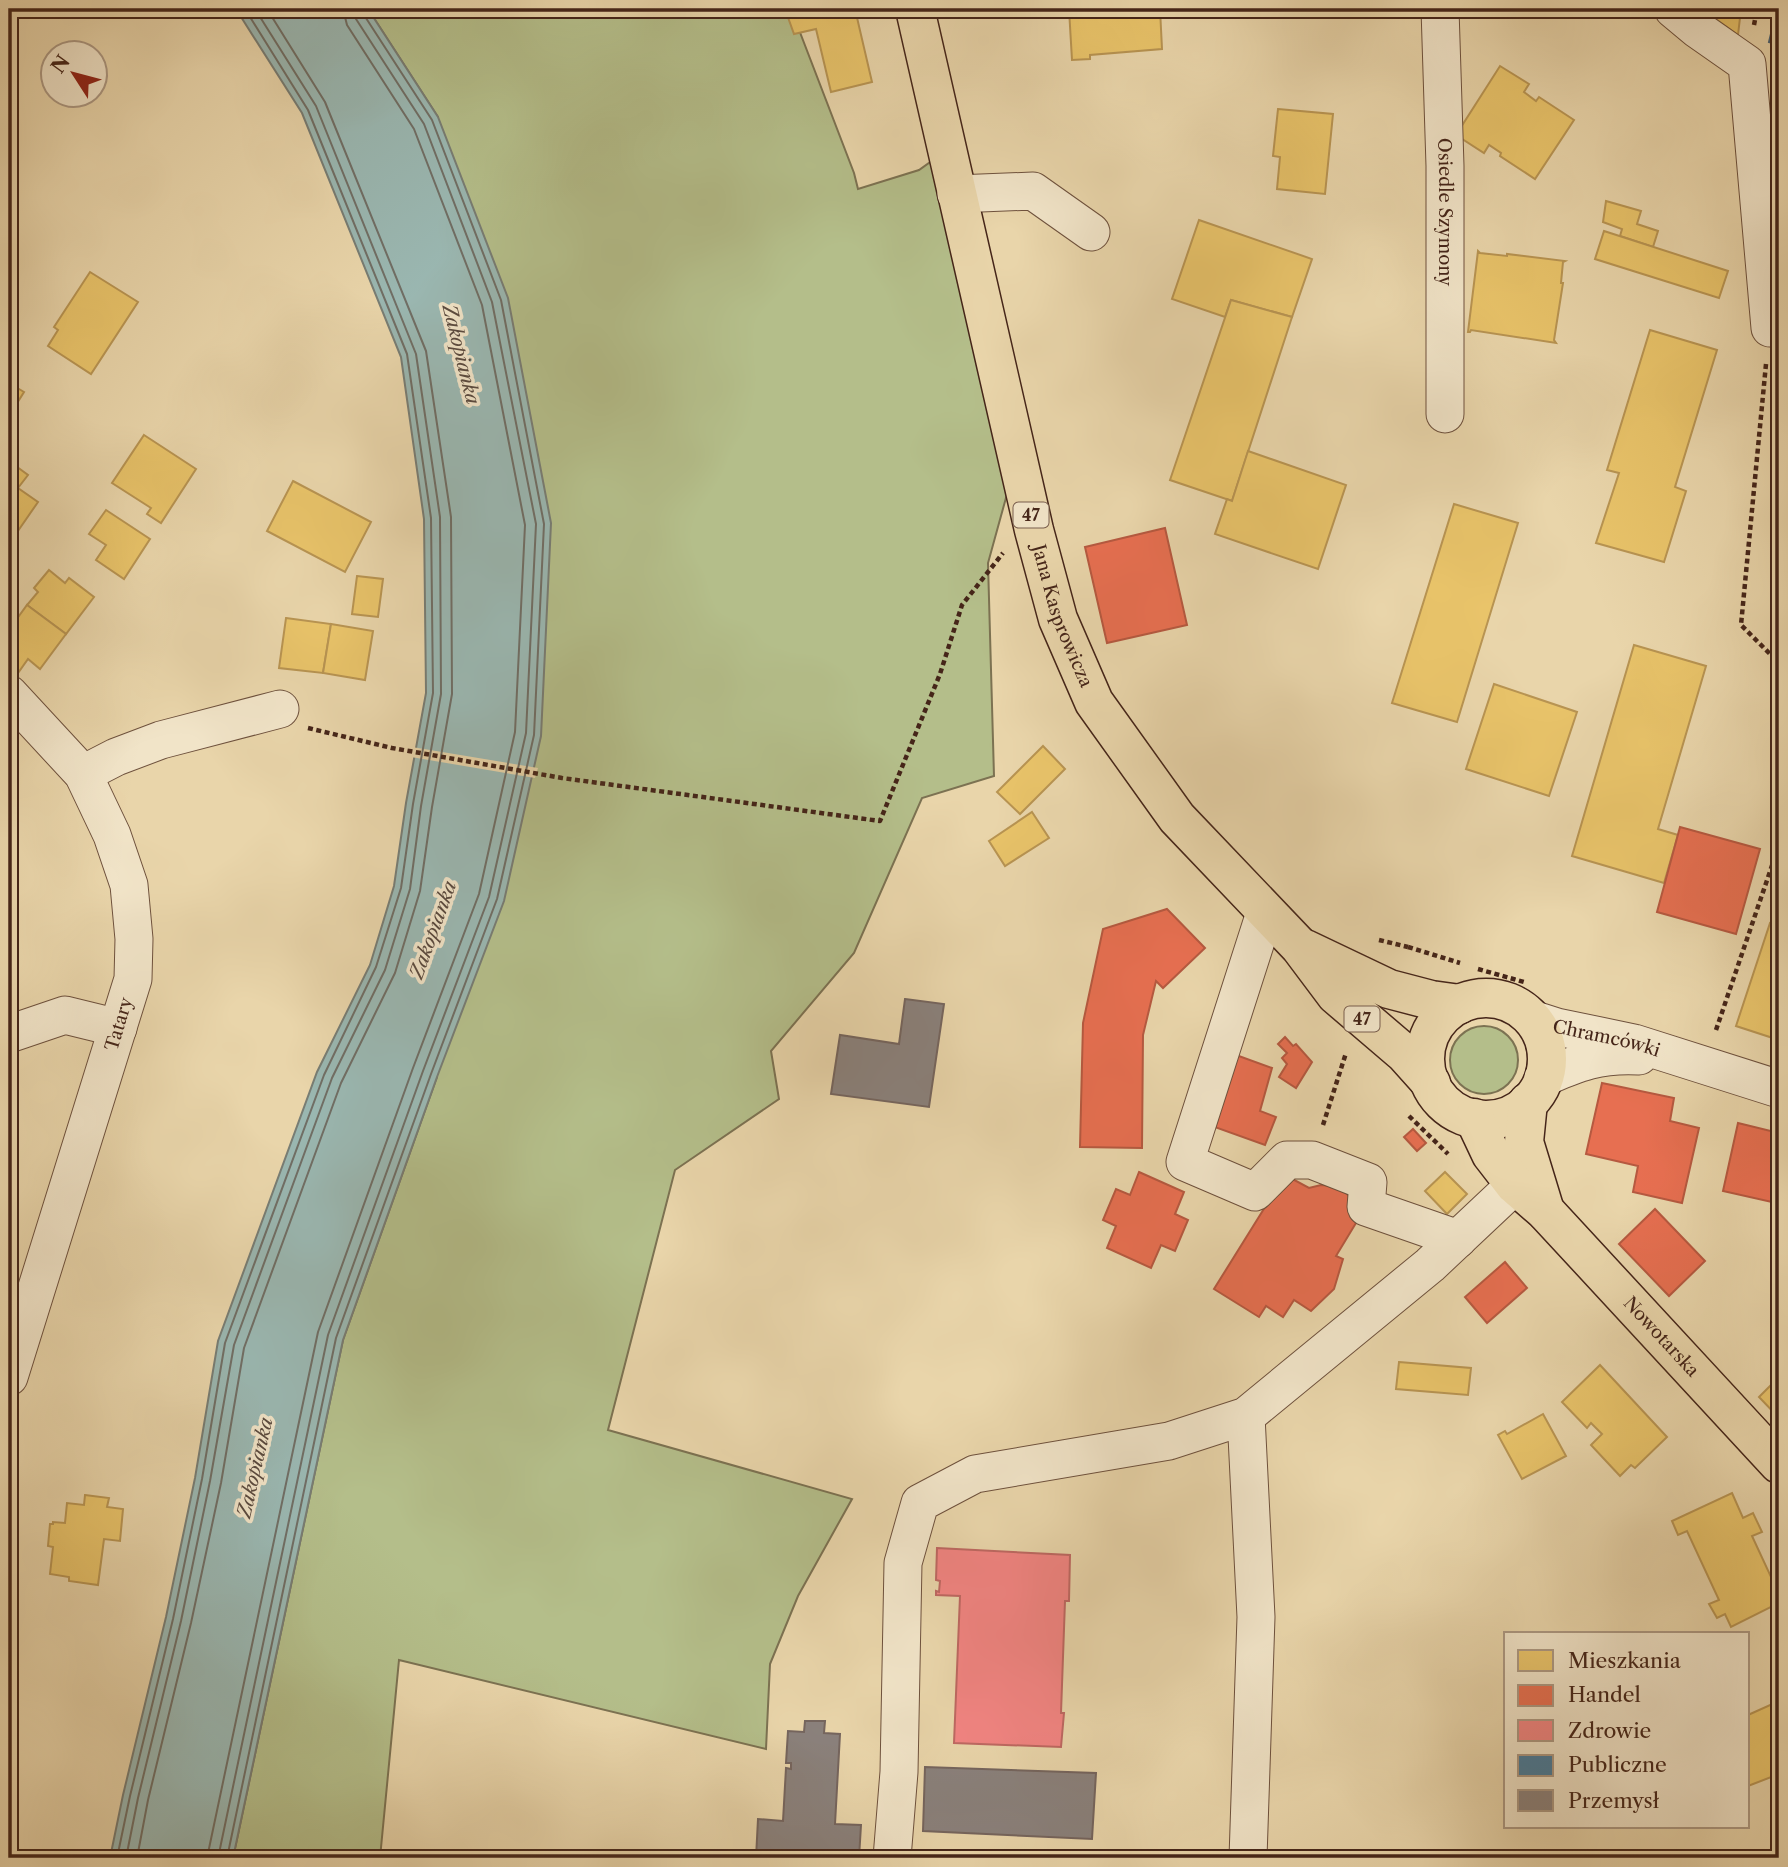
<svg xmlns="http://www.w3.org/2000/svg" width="1788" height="1867" font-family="'Libre Caslon Text',serif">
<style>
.green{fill:#b4be8a;stroke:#7c7252;stroke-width:2}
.water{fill:#9ab7b1;stroke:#787d74;stroke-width:2}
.pier{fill:#e9d5aa}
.homes{fill:#e9c46a;stroke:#b89452;stroke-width:2}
.shops{fill:#e76f51;stroke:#b65940;stroke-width:2}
.health{fill:#f28482;stroke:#be6862;stroke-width:2}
.public{fill:#457b9d;stroke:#456175;stroke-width:2}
.industry{fill:#8a817c;stroke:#75655e;stroke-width:2}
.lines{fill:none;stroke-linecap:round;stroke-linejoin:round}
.shore{stroke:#706e65;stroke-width:2}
.minor-casing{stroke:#6e513d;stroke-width:39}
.major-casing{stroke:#452519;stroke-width:41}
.path{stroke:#452519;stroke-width:4.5;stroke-dasharray:5 3.5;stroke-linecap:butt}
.minor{stroke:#f1e4c8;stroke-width:37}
.major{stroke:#e9d5aa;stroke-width:38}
.labels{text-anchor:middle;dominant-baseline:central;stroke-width:7;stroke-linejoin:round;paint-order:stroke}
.shield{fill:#f1e4c8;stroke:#795e4e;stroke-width:2}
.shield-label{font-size:16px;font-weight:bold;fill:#452519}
.street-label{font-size:18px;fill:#452519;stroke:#f1e4c8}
.water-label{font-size:19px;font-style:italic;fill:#5a4a3f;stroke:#f1e4c8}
</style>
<rect width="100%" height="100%" fill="#e9d5aa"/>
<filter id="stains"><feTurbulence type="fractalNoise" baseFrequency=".00286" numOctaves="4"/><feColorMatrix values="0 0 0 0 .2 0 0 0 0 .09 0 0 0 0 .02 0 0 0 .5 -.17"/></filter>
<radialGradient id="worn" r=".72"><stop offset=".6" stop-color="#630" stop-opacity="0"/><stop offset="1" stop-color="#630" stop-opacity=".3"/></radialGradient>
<!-- green -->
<g class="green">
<polygon points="368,9 791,9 854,173 858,189 919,170 940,155 1012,476 988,563 994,776 922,798 854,953 771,1051 779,1099 675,1170 608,1430 852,1499 798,1596 770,1664 766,1749 399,1660 380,1858 233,1858 343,1340 437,1077 438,117"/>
<circle cx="1484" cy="1060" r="34"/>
</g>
<!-- water -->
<polygon class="water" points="236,9 368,9 438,117 508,298 551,523 541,736 504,901 437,1077 343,1340 233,1858 110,1858 123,1795 166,1617 195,1478 218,1341 317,1072 370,965 394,886 406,803 426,693 424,519 401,357 302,113"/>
<!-- pier -->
<polygon class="pier" points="412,747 538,768 535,778 411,757"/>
<!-- homes -->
<g class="homes">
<polygon points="785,9 855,9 872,82 831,92 816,29 794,34"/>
<polygon points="1069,9 1160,9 1162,49 1090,55 1090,59 1072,60"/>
<polygon points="1702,9 1741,9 1738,35"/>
<polygon points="1500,66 1529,84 1524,92 1536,101 1539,97 1574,120 1535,179 1500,156 1501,153 1489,145 1484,153 1456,135"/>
<polygon points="1278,109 1333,114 1325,194 1277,189 1280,157 1273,156"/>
<polygon points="1606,201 1641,211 1637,224 1658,231 1653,247 1620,236 1622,229 1603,222"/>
<polygon points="1199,220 1312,259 1292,317 1231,300 1225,317 1172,299"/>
<polygon points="1604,231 1728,271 1719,298 1595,259"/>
<polygon points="1478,251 1480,253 1507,256 1507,254 1565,261 1563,262 1561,283 1563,283 1554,340 1556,343 1471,330 1470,332 1468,332"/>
<polygon points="90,272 138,302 91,374 48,346 58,330 54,327"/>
<polygon points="1231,300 1292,317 1232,501 1170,480"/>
<polygon points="1650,330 1717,350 1675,487 1686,491 1664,562 1596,543 1619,473 1607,470"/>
<polygon points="9,383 24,392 9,416"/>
<polygon points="144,435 196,469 161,523 147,514 151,508 112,483"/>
<polygon points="1248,451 1346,485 1318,569 1215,534 1227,499 1232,501"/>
<polygon points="9,461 28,475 18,488 38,502 11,541 9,539"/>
<polygon points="293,481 371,522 345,572 267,531"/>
<polygon points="1454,504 1518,523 1457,722 1392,703"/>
<polygon points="106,510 150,539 124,579 96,560 106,545 89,534"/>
<polygon points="49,570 65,583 69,578 94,597 66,634 27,605 38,592 34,588"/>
<polygon points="357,576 383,579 378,617 352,614"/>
<polygon points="27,605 66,634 40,669 28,659 18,673 9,666 9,622 13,617 16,620"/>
<polygon points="286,618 331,624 323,673 279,668"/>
<polygon points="331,624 373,631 365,680 323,673"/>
<polygon points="1634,645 1706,666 1658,829 1678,835 1664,883 1572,856"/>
<polygon points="1494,684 1577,712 1549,796 1466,769"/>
<polygon points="1043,746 1065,769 1020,814 997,792"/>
<polygon points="1032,812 1049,838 1005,866 989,841"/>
<polygon points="1770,923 1779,926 1779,1040 1736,1026"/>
<polygon points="1445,1172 1467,1194 1447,1214 1425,1191"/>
<polygon points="1399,1362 1471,1368 1468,1395 1396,1389"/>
<polygon points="1600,1365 1667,1437 1635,1468 1631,1465 1620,1476 1591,1445 1602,1434 1591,1423 1587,1428 1562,1402"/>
<polygon points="1779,1377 1779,1418 1759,1397"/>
<polygon points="1543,1414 1566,1456 1522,1479 1498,1435 1505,1431 1507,1434"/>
<polygon points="1732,1493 1743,1518 1753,1513 1762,1532 1752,1536 1772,1579 1779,1603 1731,1627 1725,1614 1717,1618 1709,1604 1719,1600 1687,1531 1678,1535 1672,1521"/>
<polygon points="85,1495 109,1498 107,1507 123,1509 120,1541 104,1539 98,1585 69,1581 69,1577 50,1574 53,1547 48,1546 50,1524 53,1524 53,1522 65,1523 67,1503 84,1505"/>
<polygon points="1779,1701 1779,1774 1748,1786 1748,1715"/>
</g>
<!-- shops -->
<g class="shops">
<polygon points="1165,528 1187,625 1107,643 1085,547"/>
<polygon points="1680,827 1760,849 1736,934 1657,912"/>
<polygon points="1167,909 1205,948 1163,988 1156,981 1143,1035 1142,1148 1080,1147 1083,1023 1103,929"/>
<polygon points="1285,1037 1293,1046 1296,1044 1312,1062 1296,1088 1279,1077 1287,1064 1282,1058 1287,1053 1278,1044"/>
<polygon points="1236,1055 1272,1068 1260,1111 1276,1117 1265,1145 1209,1125"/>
<polygon points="1602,1083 1674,1098 1670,1121 1699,1128 1682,1203 1633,1192 1638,1166 1586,1154"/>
<polygon points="1738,1123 1779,1133 1779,1210 1771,1208 1772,1202 1723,1191"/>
<polygon points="1413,1129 1426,1143 1417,1151 1404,1137"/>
<polygon points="1139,1172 1184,1192 1175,1214 1188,1220 1175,1251 1161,1245 1151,1268 1107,1248 1116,1226 1103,1220 1116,1189 1130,1195"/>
<polygon points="1285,1175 1309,1188 1321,1185 1333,1186 1344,1191 1353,1200 1357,1211 1356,1223 1336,1256 1343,1259 1334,1289 1311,1311 1294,1300 1283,1317 1266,1306 1259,1317 1214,1289"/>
<polygon points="1655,1209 1705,1261 1669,1296 1619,1244"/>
<polygon points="1505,1262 1527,1288 1487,1323 1465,1297"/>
</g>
<!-- health -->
<polygon class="health" points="937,1548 1070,1555 1069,1601 1065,1601 1061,1713 1064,1713 1061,1747 954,1743 960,1596 936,1595 936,1591 939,1592 940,1581 936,1580"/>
<!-- public -->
<polygon class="public" points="1777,9 1779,9 1779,45 1769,42"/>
<!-- industry -->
<g class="industry">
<polygon points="905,999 944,1004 929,1107 831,1094 840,1035 899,1044"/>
<polygon points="805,1721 825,1721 824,1733 840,1734 835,1824 861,1825 859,1858 756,1858 758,1819 783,1821 786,1768 791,1769 791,1763 786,1763 788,1731 804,1732"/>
<polygon points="925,1767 1096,1773 1092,1839 923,1831"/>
</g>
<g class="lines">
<!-- shore -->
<g class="shore">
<polyline points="117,1858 130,1796 173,1619 202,1479 225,1343 324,1075 376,967 401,888 413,804 433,693 431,518 407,354 308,110 245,9"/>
<polyline points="126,1858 138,1798 181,1621 210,1481 234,1345 332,1078 385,970 410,889 421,806 441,694 440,517 416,354 316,106 255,9"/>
<polyline points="137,1858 148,1800 191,1623 221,1483 244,1348 341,1083 395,973 420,891 432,807 452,694 451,517 426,351 325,102 267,9"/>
<polyline points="207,1858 318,1332 413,1068 479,894 515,732 525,525 482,305 414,129 347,25 343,9"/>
<polyline points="218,1858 328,1335 423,1071 489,897 526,733 536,524 492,302 424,124 356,19 354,9"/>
<polyline points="227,1858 336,1338 431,1074 497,899 534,735 544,524 501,300 432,120 364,15 363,9"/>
</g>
<!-- minor casing -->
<g class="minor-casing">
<g id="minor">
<path id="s1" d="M1440 9 1445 166V414"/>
<polyline points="1673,9 1697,29 1747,64 1770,328 1779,322"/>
<polyline points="956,194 1033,191 1091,232"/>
<polyline points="9,694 83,774 112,835 129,885 134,939 133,979 9,1377"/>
<polyline points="83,774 116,757 161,740 280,709"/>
<polyline points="1265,913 1185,1162 1255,1192 1287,1160 1312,1160 1368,1182 1366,1207 1458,1239"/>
<path id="s2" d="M1532 1019 1557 1027 1634 1043 1779 1089"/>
<polyline points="9,1034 65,1015 118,1028"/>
<path d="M1543 1078C1578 1062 1600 1054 1639 1056"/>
<polyline points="1246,1416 1256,1617 1248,1858"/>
<polyline points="892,1858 899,1772 903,1563 920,1503 975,1474 1169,1441 1246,1416 1430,1265 1515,1185"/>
</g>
</g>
<!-- major casing -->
<g class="major-casing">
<g id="major">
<path id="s3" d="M915 9 1034 530 1058 619 1094 702 1177 818 1300 947 1336 995 1405 1054 1431 1083"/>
<polyline points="1305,949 1389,989 1431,1000 1460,1004"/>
<circle cx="1486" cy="1059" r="61"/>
<polyline points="1528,1102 1524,1142 1545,1211"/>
<path id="s4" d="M1474 1118 1491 1154 1515 1185 1545 1211 1779 1464"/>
</g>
</g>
<!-- path -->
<g class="path">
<polyline points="1754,25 1757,9"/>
<polyline points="1766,364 1741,625 1774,658 1779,676"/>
<polyline points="308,728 392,748 562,778 880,821 940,674 962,605 1003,553"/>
<polyline points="1379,940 1408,947"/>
<polyline points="1408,947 1460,963"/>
<polyline points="1478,969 1524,982"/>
<polyline points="1716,1030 1779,845"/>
<polyline points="1409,1116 1448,1154"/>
<polyline points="1323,1125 1346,1053"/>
</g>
<!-- minor -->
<use href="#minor" class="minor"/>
<!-- major -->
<use href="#major" class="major"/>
</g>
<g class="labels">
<!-- shield labels -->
<g class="shield">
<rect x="1013.5" y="502.5" width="35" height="25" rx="5"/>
<rect x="1344.5" y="1006.5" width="35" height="25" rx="5"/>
</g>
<g class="shield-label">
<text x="1031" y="515">47</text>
<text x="1362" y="1019">47</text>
</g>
<!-- street labels -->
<g class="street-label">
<text stroke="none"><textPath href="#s1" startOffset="203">Osiedle Szymony</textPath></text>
<text stroke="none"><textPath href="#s3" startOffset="625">Jana Kasprowicza</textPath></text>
<text transform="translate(119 1024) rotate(-73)">Tatary</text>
<text stroke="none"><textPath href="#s2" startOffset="77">Chramcówki</textPath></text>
<text stroke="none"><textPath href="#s4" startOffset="290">Nowotarska</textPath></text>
</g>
<!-- water labels -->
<g class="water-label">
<text transform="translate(461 354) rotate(76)">Zakopianka</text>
<text transform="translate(433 930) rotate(-70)">Zakopianka</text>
<text transform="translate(255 1468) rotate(-77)">Zakopianka</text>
</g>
</g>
<!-- margin -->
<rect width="1788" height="1867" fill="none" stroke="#e9d5aa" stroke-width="35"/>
<rect x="10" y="10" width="1767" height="1846" fill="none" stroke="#452519" stroke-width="3.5"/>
<rect x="18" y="18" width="1753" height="1832" fill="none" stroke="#452519" stroke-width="2"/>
<!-- legend -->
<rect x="1504" y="1632" width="245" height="196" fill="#f1e4c8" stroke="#ac9882" stroke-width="2"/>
<rect x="1518" y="1650" width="35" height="21" fill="#e9c46a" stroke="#ac9882" stroke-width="2"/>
<text x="1568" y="1668" font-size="21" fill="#452519">Mieszkania</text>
<rect x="1518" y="1685" width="35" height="21" fill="#e76f51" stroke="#ac9882" stroke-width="2"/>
<text x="1568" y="1702" font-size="21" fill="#452519">Handel</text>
<rect x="1518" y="1720" width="35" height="21" fill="#f28482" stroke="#ac9882" stroke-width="2"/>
<text x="1568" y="1738" font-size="21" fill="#452519">Zdrowie</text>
<rect x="1518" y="1755" width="35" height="21" fill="#457b9d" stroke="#ac9882" stroke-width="2"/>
<text x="1568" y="1772" font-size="21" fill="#452519">Publiczne</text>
<rect x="1518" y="1790" width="35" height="21" fill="#8a817c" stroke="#ac9882" stroke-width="2"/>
<text x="1568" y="1808" font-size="21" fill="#452519">Przemysł</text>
<!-- north arrow -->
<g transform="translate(74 74) rotate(306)"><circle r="33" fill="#f1e4c8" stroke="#ac9882" stroke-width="2"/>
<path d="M0-5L12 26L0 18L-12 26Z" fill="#8f2418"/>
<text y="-10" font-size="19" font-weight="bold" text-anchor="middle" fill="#452519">N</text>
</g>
<rect width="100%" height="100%" filter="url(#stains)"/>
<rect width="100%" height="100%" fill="url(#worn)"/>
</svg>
